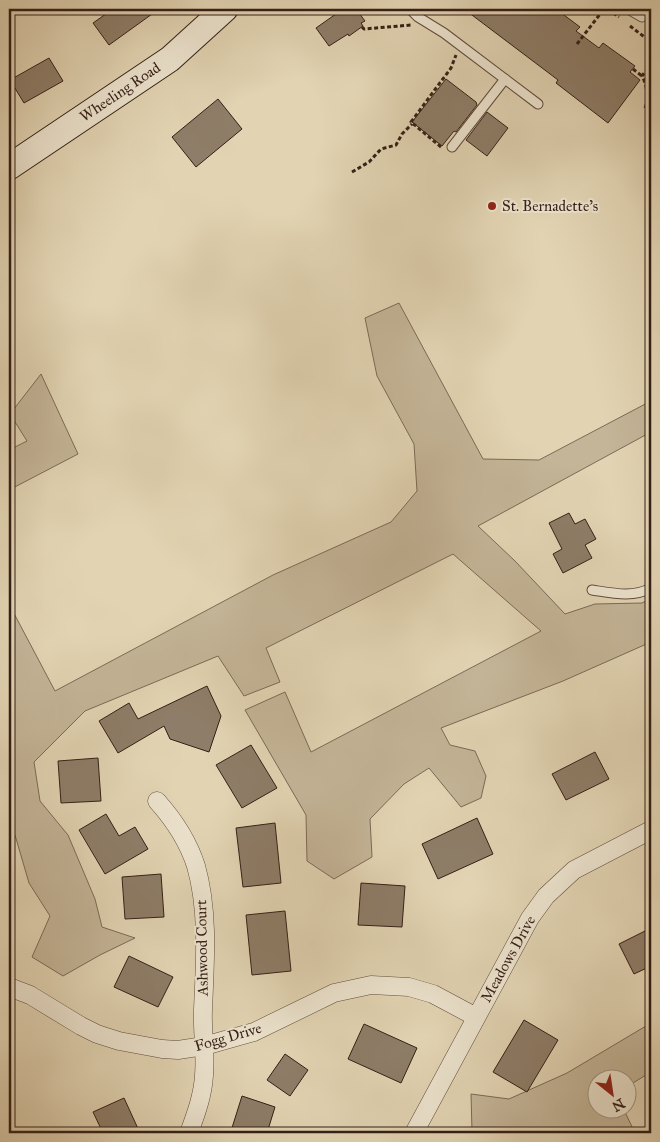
<svg xmlns="http://www.w3.org/2000/svg" width="660" height="1142" font-family="'IM FELL Great Primer',serif">
<style>
.green{fill:#c4b598;stroke:#7c6a57}
.building{fill:#8e7d68;stroke:#341f16}
.lines{fill:none;stroke-linecap:round;stroke-linejoin:round}
.lane-casing{stroke:#604c3d;stroke-width:11}
.street-casing{stroke:#604c3d;stroke-width:19}
.secondary-casing{stroke:#341f16;stroke-width:27}
.path{stroke:#341f16;stroke-width:3;stroke-dasharray:4 2.5;stroke-linecap:butt}
.lane{stroke:#ece3ce;stroke-width:9}
.street{stroke:#ece3ce;stroke-width:18}
.secondary{stroke:#ece3ce;stroke-width:25}
.poi-dot{fill:#8f2418;stroke:#ece3ce;stroke-width:2}
.labels{text-anchor:middle;dominant-baseline:central;stroke-width:4;stroke-linejoin:round;paint-order:stroke}
.street-label{font-size:15px;fill:#341f16;stroke:#ece3ce}
.poi-label{font-size:15px;fill:#341f16;stroke:#ece3ce;text-anchor:start}
</style>
<rect width="100%" height="100%" fill="#e2d4b3"/>
<filter id="stains"><feTurbulence type="fractalNoise" baseFrequency=".004" numOctaves="4"/><feColorMatrix values="0 0 0 0 .2 0 0 0 0 .09 0 0 0 0 .02 0 0 0 .5 -.17"/></filter>
<radialGradient id="worn" r=".72"><stop offset=".6" stop-color="#630" stop-opacity="0"/><stop offset="1" stop-color="#630" stop-opacity=".3"/></radialGradient>
<!-- green -->
<g class="green">
<polygon points="399,303 483,459 539,460 651,401 651,432 478,526 515,561 565,614 595,604 642,603 651,598 651,642 563,681 441,728 450,745 475,751 486,776 481,798 461,807 429,768 404,784 370,819 372,857 334,879 307,861 306,815 245,710 285,692 311,752 541,631 453,554 266,648 280,682 244,696 218,656 85,711 34,762 40,801 68,835 95,899 102,927 135,938 100,955 63,976 32,957 50,916 29,883 15,835 9,833 9,604 55,691 273,575 391,522 417,491 414,444 377,376 365,318"/>
<polygon points="41,374 78,454 9,490 9,450 27,441 10,414"/>
<polygon points="651,1023 651,1072 628,1086 628,1080 598,1080 598,1110 624,1110 635,1133 474,1133 472,1131 471,1094 509,1099 567,1073"/>
</g>
<!-- building -->
<g class="building">
<polygon points="113,9 159,9 109,45 93,23"/>
<polygon points="343,9 356,9 365,21 361,23 363,26 349,36 348,34 329,46 316,28"/>
<polygon points="464,9 556,9 580,27 576,31 599,48 603,43 635,66 630,72 640,80 608,123 556,83 558,80"/>
<polygon points="49,58 63,81 24,103 10,80"/>
<polygon points="446,79 476,102 477,105 456,132 454,131 442,146 412,122"/>
<polygon points="218,99 242,129 196,167 172,137"/>
<polygon points="487,112 508,128 487,156 466,140"/>
<polygon points="569,513 575,524 585,519 596,539 585,545 592,558 563,573 553,554 562,549 549,523"/>
<polygon points="207,686 221,716 209,752 170,739 164,726 118,753 99,721 129,703 138,719"/>
<polygon points="251,745 277,788 242,808 216,765"/>
<polygon points="595,752 609,779 566,800 552,774"/>
<polygon points="98,758 101,801 61,803 58,761"/>
<polygon points="106,814 119,836 135,827 148,849 105,874 79,830"/>
<polygon points="477,818 493,854 438,879 422,844"/>
<polygon points="275,823 281,883 243,887 236,828"/>
<polygon points="161,874 164,917 125,919 122,877"/>
<polygon points="361,883 405,886 402,927 358,925"/>
<polygon points="285,911 291,971 252,975 246,915"/>
<polygon points="651,928 651,966 634,974 619,944"/>
<polygon points="129,956 173,977 158,1007 114,987"/>
<polygon points="524,1020 558,1040 527,1092 493,1072"/>
<polygon points="364,1024 417,1048 401,1083 348,1059"/>
<polygon points="285,1054 308,1070 290,1096 267,1080"/>
<polygon points="242,1096 275,1107 267,1133 239,1133 231,1131"/>
<polygon points="124,1098 140,1133 103,1133 93,1112"/>
</g>
<g class="lines">
<!-- lane casing -->
<g class="lane-casing">
<g id="lane">
<polyline points="410,9 418,17 444,33 538,104"/>
<polyline points="628,9 642,17 651,12"/>
<polyline points="452,147 505,79"/>
<path d="M592 590C612 593 633 598 651 588"/>
</g>
</g>
<!-- street casing -->
<g class="street-casing">
<g id="street">
<path d="M157 801C174 820 188 841 196 866 209 912 205 962 203 1010 202 1031 206 1053 204 1075 203 1095 196 1114 189 1133"/>
<polyline points="9,987 30,995 81,1026 97,1034 119,1041 162,1049 178,1050 204,1046 254,1032 334,993 371,985 409,987 433,994 476,1017"/>
<polyline points="414,1133 530,918 546,896 574,870 651,830"/>
</g>
</g>
<!-- secondary casing -->
<g class="secondary-casing">
<polyline id="secondary" points="9,167 170,59 225,9"/>
</g>
<!-- path -->
<g class="path">
<polyline points="608,9 619,17"/>
<polyline points="630,26 651,42"/>
<polyline points="362,27 364,29 411,25"/>
<polyline points="577,44 604,9"/>
<polyline points="633,69 642,76"/>
<path d="M645 108C649 99 647 85 642 76L651 64"/>
<polyline points="441,147 411,122 451,68 456,55"/>
<polyline points="352,172 369,162 381,149 396,145 402,134 412,124"/>
</g>
<!-- lane -->
<use href="#lane" class="lane"/>
<!-- street -->
<use href="#street" class="street"/>
<!-- secondary -->
<use href="#secondary" class="secondary"/>
</g>
<!-- markers -->
<circle class="poi-dot" cx="492" cy="206" r="5"/>
<g class="labels">
<!-- street labels -->
<g class="street-label">
<text transform="translate(120 92) rotate(-34)">Wheeling Road</text>
<text transform="translate(202 948) rotate(-91)">Ashwood Court</text>
<text transform="translate(508 959) rotate(-61)">Meadows Drive</text>
<text transform="translate(228 1037) rotate(-16)">Fogg Drive</text>
</g>
<!-- poi labels -->
<g class="poi-label">
<text x="502" y="206">St. Bernadette's</text>
</g>
</g>
<!-- margin -->
<rect width="660" height="1142" fill="none" stroke="#e2d4b3" stroke-width="30"/>
<rect x="10" y="10" width="640" height="1122" fill="none" stroke="#341f16" stroke-width="2.5"/>
<rect x="15" y="15" width="630" height="1112" fill="none" stroke="#341f16"/>
<!-- north arrow -->
<g transform="translate(612 1094) rotate(150)"><circle r="24" fill="#ece3ce" stroke="#a29584"/>
<path d="M0-4L9 19L0 12L-9 19Z" fill="#8f2418"/>
<text y="-8" font-size="14" font-weight="bold" text-anchor="middle" fill="#341f16">N</text>
</g>
<rect width="100%" height="100%" filter="url(#stains)"/>
<rect width="100%" height="100%" fill="url(#worn)"/>
</svg>
